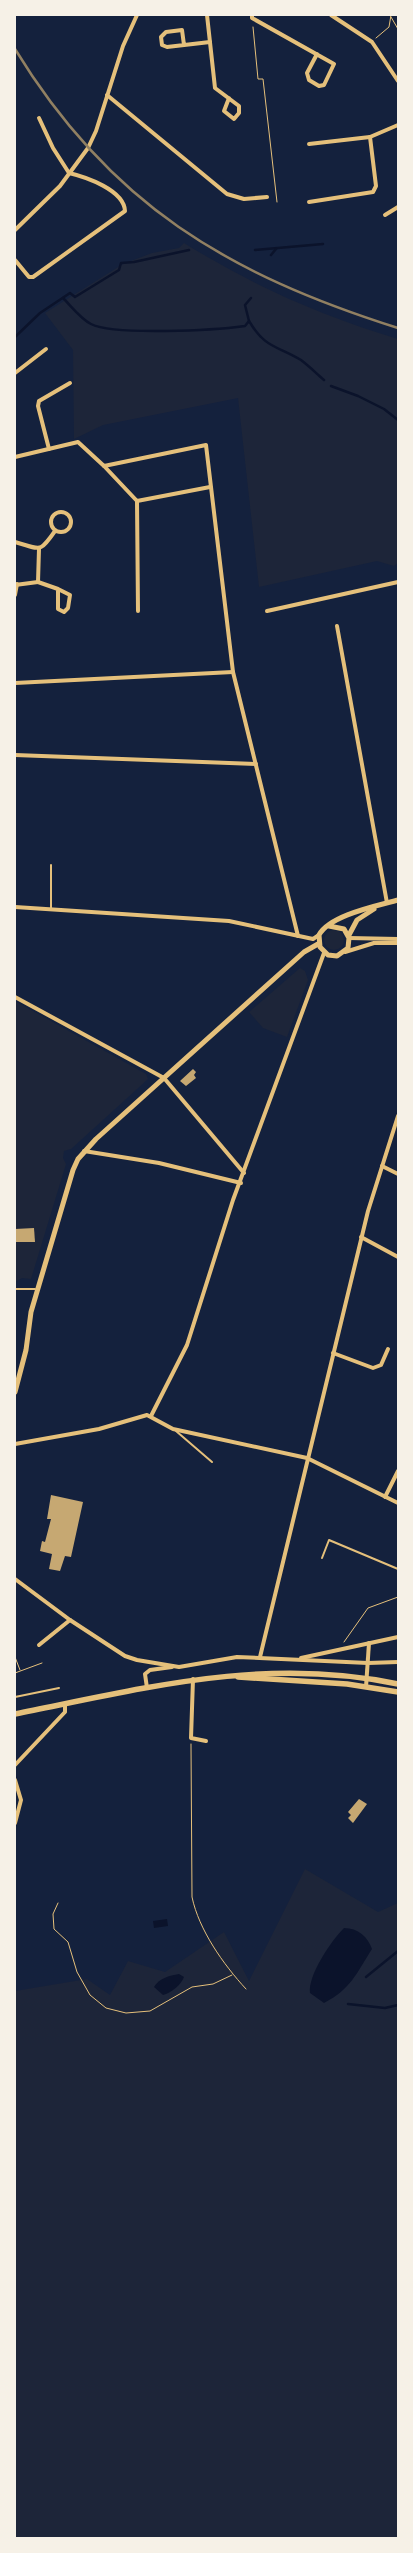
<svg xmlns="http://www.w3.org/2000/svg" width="413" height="2553" font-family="'PT Sans Narrow',sans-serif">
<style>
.green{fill:#1d2539}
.water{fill:#0b132b}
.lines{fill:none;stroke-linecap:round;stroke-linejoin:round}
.stream{stroke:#0b132b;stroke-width:2.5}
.building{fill:#c6a872}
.path{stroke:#e5c07b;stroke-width:1}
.service{stroke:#e5c07b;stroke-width:2}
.minor{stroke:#e5c07b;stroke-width:4}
.tertiary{stroke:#e5c07b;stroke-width:5}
.secondary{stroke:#e5c07b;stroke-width:5.5}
.rail{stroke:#918062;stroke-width:2.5}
</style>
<rect width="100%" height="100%" fill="#14213d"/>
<!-- green -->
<g class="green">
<path d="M184 243C256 287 317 314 398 339V563L394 566 377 561 259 587 238 398 103 425 74 439 73 350 45 313 123 264 152 253 179 248Z"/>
<circle cx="334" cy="940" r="10"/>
<polygon points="300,968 305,971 308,980 287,1037 263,1028 249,1012"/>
<polygon points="15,1001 146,1074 148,1079 71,1149 64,1151 63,1158 66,1164 31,1279 22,1278 15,1282"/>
<polygon points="305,1869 378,1912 398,1903 398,2538 15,2538 15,1991 87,1979 110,1995 128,1961 165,1972 224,1932 249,1981"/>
</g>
<!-- water -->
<g class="water">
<polygon points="167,1919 168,1926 154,1928 153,1921"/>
<path d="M344 1928C358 1928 368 1937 372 1949 356 1974 351 1989 324 2003L310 1993C308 1975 331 1941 344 1928Z"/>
<path d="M179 1974 184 1977C181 1985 171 1993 163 1995L154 1987C159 1978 169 1976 179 1974Z"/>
</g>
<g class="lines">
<!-- stream -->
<g class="stream">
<polyline points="255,250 323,244"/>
<polyline points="271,255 276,249"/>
<path d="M63 298C71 306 81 319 91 324 115 336 216 330 245 326L249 321 245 305 251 298"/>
<path d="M249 321C266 349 276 345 301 360 309 366 317 374 324 380"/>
<polyline points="15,337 40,313 70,293 75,297 119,270 121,263 134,262 189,250"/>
<polyline points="331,386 358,396 384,409 398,420"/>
<polyline points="366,1977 398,1951"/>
<polyline points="348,2004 385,2008 398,2005"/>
</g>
</g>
<!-- building -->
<g class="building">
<polygon points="193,1069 196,1072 194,1075 196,1078 186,1086 180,1081"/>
<polygon points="34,1228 35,1242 15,1242 15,1229"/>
<polygon points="51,1495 83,1502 71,1557 65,1556 60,1571 49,1569 52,1554 40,1551 42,1541 45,1542 51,1519 47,1519"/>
<polygon points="359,1799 367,1804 353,1823 348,1818 351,1815 348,1812"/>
</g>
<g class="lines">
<!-- path -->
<g class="path">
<polyline points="391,17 398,29"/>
<polyline points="253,27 258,79 263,79 277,202"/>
<polyline points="376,38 389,27 391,15"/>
<polyline points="344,1642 368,1608 398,1597"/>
<polyline points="15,1657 20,1670"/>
<polyline points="15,1673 42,1663"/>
<path d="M191 1744 192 1897C199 1930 223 1964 246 1989"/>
<polyline points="58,1903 53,1914 54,1929 68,1942 77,1972 90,1995 106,2008 126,2013 150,2011 192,1987 213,1984 232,1975"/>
</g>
<!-- service -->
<g class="service">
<polyline points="51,865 51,909"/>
<polyline points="15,1289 35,1289"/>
<polyline points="176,1431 212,1462"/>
<polyline points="322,1558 329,1540 398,1569"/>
<polyline points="15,1697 59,1688"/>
</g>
<!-- minor -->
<g class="minor">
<polyline points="207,15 215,88 239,106 239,113 234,119 224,111 229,98"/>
<polyline points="252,15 252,18 334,64 324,85 319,86 309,80 307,73 317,54"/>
<polyline points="331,15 372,42 398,81"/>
<polyline points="184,45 182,30 166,32 161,37 162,45 167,47 210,42"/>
<polyline points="107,95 227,194 244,199 267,197"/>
<polyline points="39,118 53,148 69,173"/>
<polyline points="309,144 370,137 398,125"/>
<polyline points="309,202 373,192 376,186 370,137"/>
<polyline points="385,215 398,207"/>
<polyline points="15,230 60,186 88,148 96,131 123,46 137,15"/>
<path d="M15 260 29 277H33L125 211C124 190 86 177 69 173"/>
<polyline points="15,373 46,349"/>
<polyline points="49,449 38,406 39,401 70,383"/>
<polyline points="15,457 78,442 104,466 206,445 233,672 298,936"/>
<polyline points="104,466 137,501 210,487"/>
<polyline points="137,501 138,611"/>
<circle cx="61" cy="522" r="10"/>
<path d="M15 542C41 549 39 554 55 531"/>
<polyline points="38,582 58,589 58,609 64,612 68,608 70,595 58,589"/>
<polyline points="15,585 38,582 39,549"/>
<polyline points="15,595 17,584"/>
<polyline points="267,611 398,582"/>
<polyline points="337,626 387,903"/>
<polyline points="15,683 233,672"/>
<polyline points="15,755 256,764"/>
<polyline points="15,907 229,921 313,939 319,935"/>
<polyline points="349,938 398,939"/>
<polyline points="345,952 374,943 398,943"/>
<polyline points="15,997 164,1078 244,1173"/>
<polyline points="84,1151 159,1163 241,1183"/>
<polyline points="382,1166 398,1174"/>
<polyline points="361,1237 398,1257"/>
<polyline points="333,1353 373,1368 381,1365 388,1349"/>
<polyline points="151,1416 187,1345 233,1200 324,953"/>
<polyline points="15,1444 99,1429 147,1415 173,1429 307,1458 398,1503"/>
<polyline points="385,1497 398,1471"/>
<polyline points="15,1579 70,1620 125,1656 137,1660 179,1667 237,1657 368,1663 398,1662"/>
<polyline points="39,1645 70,1620"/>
<polyline points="260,1657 368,1211 398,1116"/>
<polyline points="301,1658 398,1637"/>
<polyline points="193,1679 191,1738 206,1741"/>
<polyline points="366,1687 369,1643"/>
<polyline points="147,1688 145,1674 150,1670 172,1667"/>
<polyline points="15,1765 65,1712 65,1704"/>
<polyline points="15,1780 21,1800 15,1823"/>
</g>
<!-- tertiary -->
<g class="tertiary">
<path d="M329 926 344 929 349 938 348 948 337 956 328 955 320 947 319 935C330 915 377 906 398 900"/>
<polyline points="349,935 357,920 374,909"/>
<polyline points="15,1392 26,1350 31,1312 73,1170 78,1159 96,1139 304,952 318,944"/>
</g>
<!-- secondary -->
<g class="secondary">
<polyline points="238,1677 347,1684 398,1692"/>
<path d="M15 1714C145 1688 265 1656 398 1684"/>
</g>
<!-- rail -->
<path class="rail" d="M15 49C110 205 228 274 398 328"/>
</g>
<!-- border -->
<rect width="413" height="2553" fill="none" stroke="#f6f1e7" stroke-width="32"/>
</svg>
